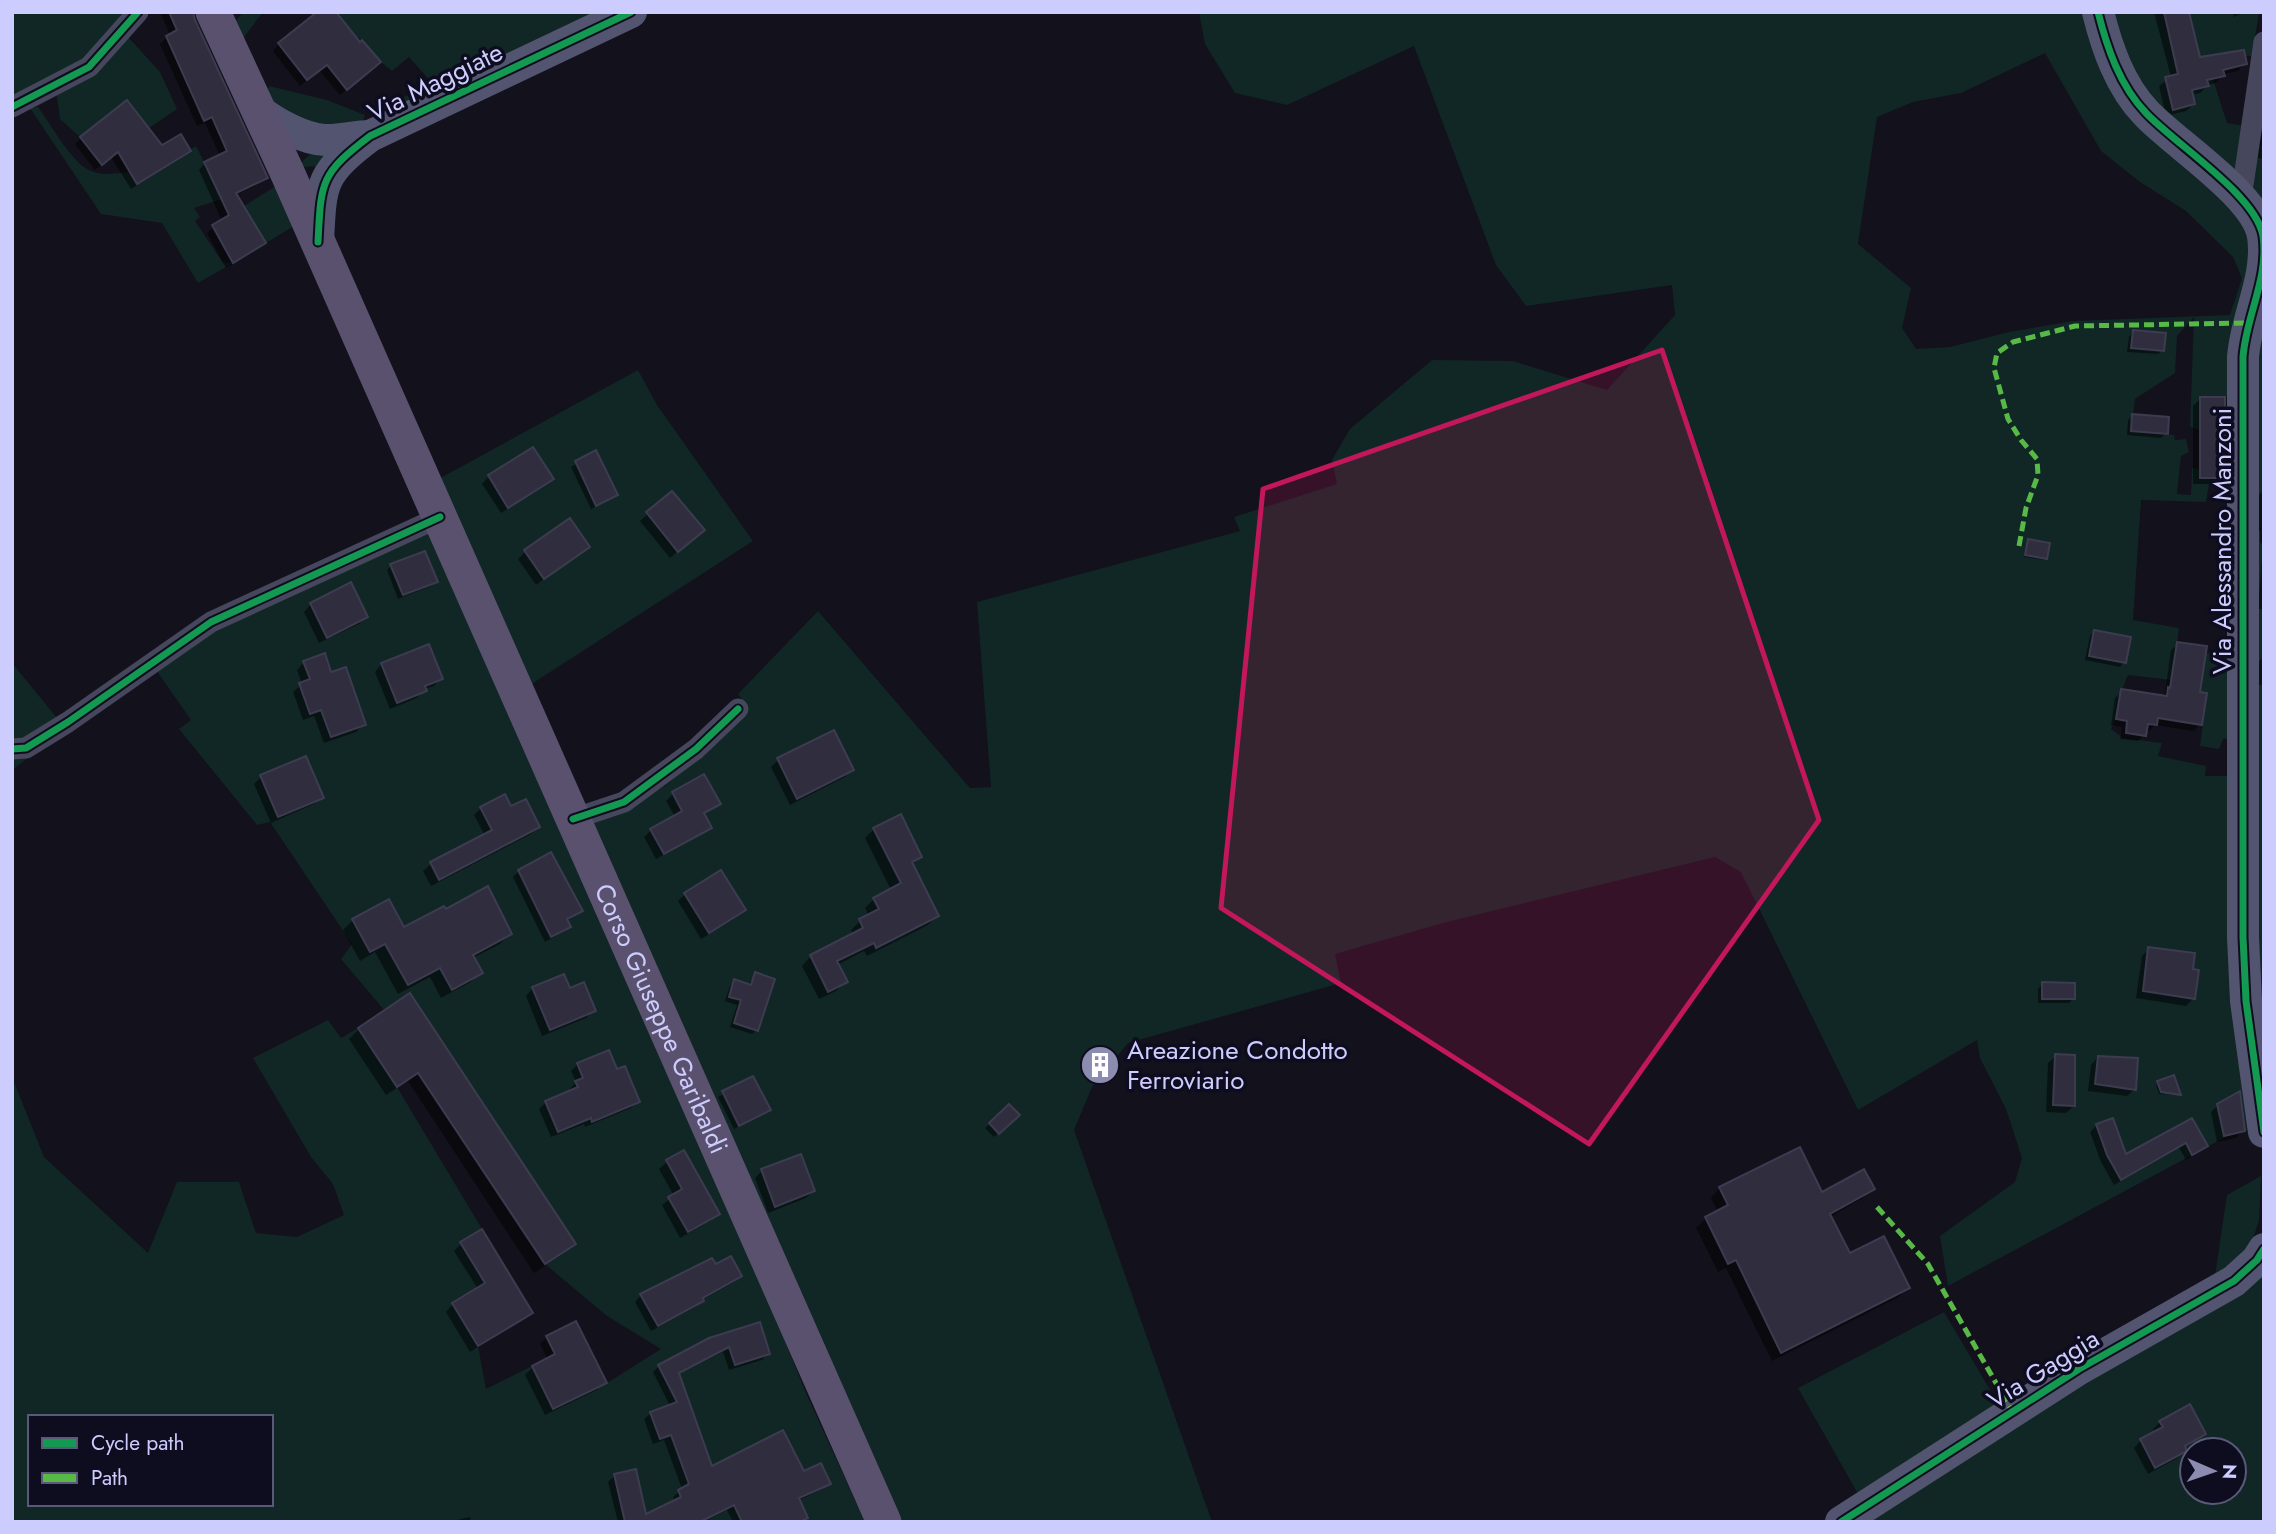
<svg xmlns="http://www.w3.org/2000/svg" width="2276" height="1534" font-family="Jost,sans-serif">
<style>
.green{fill:#102725;fill-rule:evenodd}
.shadow{fill:#0007}
.building{fill:#302e3e;stroke:#3d3b50;stroke-width:2}
.lines{fill:none;stroke-linecap:round;stroke-linejoin:round}
.street{stroke:#46475c;stroke-width:21}
.secondary{stroke:#535470;stroke-width:32}
.primary{stroke:#59516e;stroke-width:35}
.quiet{stroke:#58b947;stroke-width:5;stroke-dasharray:10 5;stroke-linecap:butt}
.cycleway-casing{stroke:#0e0d20;stroke-width:11}
.cycleway{stroke:#139951;stroke-width:7}
.marked{fill:#c2185b;fill-opacity:0.2;stroke:#c2185b;stroke-width:5;stroke-linejoin:round}
.labels{text-anchor:middle;dominant-baseline:central;stroke-width:7;stroke-linejoin:round;paint-order:stroke}
.street-label{font-size:26px;fill:#cdccff;stroke:#0e0d20}
.poi-label{font-size:26px;fill:#cdccff;stroke:#0e0d20;text-anchor:start}
</style>
<rect width="100%" height="100%" fill="#12111c"/>
<!-- green -->
<g class="green">
<polygon points="12,12 130,12 90,56 12,96"/>
<polygon points="243,12 263,12 241,41 233,25"/>
<polygon points="336,12 609,12 400,107 396,100 434,85 409,57 392,71 381,62 362,40 355,36"/>
<path d="M1199 12H2094L2103 47 2253 225 2234 397H2200V430L2190 427 2194 317 2177 336 2175 373 2135 399 2131 431 2174 435 2175 440 2186 439 2189 452 2181 456 2177 494 2191 495 2192 468 2200 469V478H2210L2206 502 2141 500 2133 620 2179 628 2172 680 2128 675C2119 693 2120 712 2111 729L2123 738 2162 743 2158 756 2206 766 2205 776H2235L2257 1128 2231 1134 1948 1286 1940 1236 2015 1182 2022 1158 2006 1109 1980 1058 1977 1040 1858 1110 1741 872 1715 857 1443 923 1335 954 1341 983 1128 1043 1092 1087 1074 1130 1212 1522H895L589 820 626 809 666 785 732 726 748 707 738 694 818 611 970 788 991 787 977 602 1240 531 1234 517 1337 484 1332 460 1350 429 1432 360 1513 361 1607 390 1675 315 1672 285 1526 306 1496 265 1414 46 1287 105 1235 93 1205 44ZM2045 53 2101 151 2140 182 2186 211 2233 257 2242 278 2230 315 2073 321 2009 332 1950 347 1916 349 1902 328 1911 288 1858 244 1877 117 1913 102 1961 93Z"/>
<polygon points="2102,12 2164,12 2178,74 2165,77 2174,110 2195,104 2192,90 2208,86 2207,80 2213,79 2227,123 2245,126 2238,173 2150,111"/>
<polygon points="2189,12 2259,12 2252,56 2245,56 2243,50 2200,57"/>
<polygon points="128,37 160,72 177,109 149,128 126,100 80,137 60,119 56,91"/>
<polygon points="269,86 327,100 365,115 362,125 332,135 264,100"/>
<path d="M38 107C50 123 73 165 91 171 103 176 118 173 130 172L137 184 196 146 222 199 194 208 200 217 195 221 223 263H233L198 283 162 223 101 214 30 108Z"/>
<path d="M334 145 321 166 303 167 300 164C310 152 319 149 334 145Z"/>
<polygon points="2257,145 2264,147 2264,218 2253,197"/>
<polygon points="276,186 299,223 266,243 244,206"/>
<polygon points="2264,305 2264,1078 2249,860 2250,358"/>
<polygon points="638,370 657,405 753,541 527,687 435,481"/>
<path d="M434 529 680 1083 806 1393 865 1522H12V1077L44 1157 148 1253 177 1182H239L256 1233 297 1237 344 1215 333 1184 311 1157 253 1058 328 1020 341 1038 358 1028 397 1087 482 1229 460 1243 485 1283 452 1303 478 1346 486 1389 532 1366 553 1409 607 1383 661 1349 607 1316 545 1264 576 1243 410 993 384 1010 341 959 352 944 270 822 257 825 179 729 191 720 154 667 218 627ZM30 1417H271V1504H30Z"/>
<polygon points="2206,653 2233,653 2231,738 2223,739 2219,749 2200,746 2207,694 2196,691"/>
<polygon points="12,663 66,729 12,770"/>
<polygon points="2261,1176 2259,1220 2252,1242 2214,1282 2227,1195"/>
<path d="M2264 1272V1522H1857ZM2192 1450H2234V1492H2192Z"/>
<polygon points="1944,1312 2002,1410 1861,1499 1798,1388"/>
</g>
<!-- shadow -->
<g class="shadow">
<polygon points="160,12 192,12 193,21 265,178 259,184 235,195 264,243 257,250 226,268 207,233 222,221 199,170 205,163 220,156 205,123 197,126 160,44 170,35"/>
<polygon points="2154,12 2186,12 2199,59 2245,63 2238,71 2223,74 2216,83 2208,85 2200,93 2191,95 2194,104 2186,111 2166,116 2159,86 2171,77"/>
<polygon points="2232,12 2245,12 2234,17"/>
<polygon points="279,44 372,68 340,95 319,70 300,86 273,51"/>
<polygon points="2264,82 2264,160 2253,156"/>
<polygon points="81,138 162,148 189,150 183,157 131,189 111,157 95,170 75,144"/>
<polygon points="2133,332 2163,350 2158,354 2127,352 2129,337"/>
<polygon points="2200,399 2223,477 2216,484 2193,484 2193,406"/>
<polygon points="2133,416 2166,433 2161,438 2127,435 2128,420"/>
<polygon points="595,453 616,495 591,509 571,467"/>
<polygon points="489,476 551,479 544,486 501,513 482,484"/>
<polygon points="2264,490 2264,609 2258,609 2263,544 2260,543 2260,531 2255,531 2256,497"/>
<polygon points="672,493 695,537 670,558 640,521"/>
<polygon points="2028,541 2045,558 2044,560 2024,557"/>
<polygon points="587,547 536,585 518,559 525,552"/>
<polygon points="391,566 435,581 431,586 398,599 387,570"/>
<polygon points="311,604 366,617 359,624 319,643 304,612"/>
<polygon points="2094,631 2124,662 2120,667 2085,660 2090,636"/>
<polygon points="2178,644 2198,694 2200,724 2194,731 2155,725 2149,731 2145,731 2144,735 2138,741 2120,739 2122,727 2111,725 2115,698 2122,691 2162,696 2165,693 2171,650"/>
<polygon points="2264,657 2264,685 2259,685 2258,662"/>
<polygon points="304,662 330,675 364,724 356,732 324,743 314,716 303,720 293,692 302,684 297,670"/>
<polygon points="382,664 441,678 434,686 424,689 417,698 390,709 375,672"/>
<polygon points="778,760 852,770 845,777 790,805 771,767"/>
<polygon points="261,777 322,797 314,804 271,823 254,784"/>
<polygon points="673,794 718,804 703,815 710,827 702,834 656,859 644,837 651,830 675,817 666,801"/>
<polygon points="481,808 511,808 538,827 531,834 431,886 423,871 431,864 485,836 474,815"/>
<polygon points="874,829 920,857 912,865 937,916 928,925 867,956 864,951 837,965 845,982 836,991 819,999 802,966 811,956 853,935 851,930 860,921 869,916 865,908 874,899 891,890 865,838"/>
<polygon points="550,854 581,911 567,921 569,926 563,932 545,942 513,877 519,871"/>
<polygon points="685,894 744,910 737,917 701,939 678,901"/>
<polygon points="353,920 403,930 510,934 500,944 473,958 480,972 471,982 441,998 430,977 398,994 375,952 360,961 343,930"/>
<polygon points="2149,949 2191,971 2194,998 2186,1006 2136,998 2142,956"/>
<polygon points="755,974 757,1030 752,1034 730,1027 737,1005 725,1001 730,986 735,981 748,986"/>
<polygon points="2042,984 2073,999 2069,1003 2038,1003 2038,989"/>
<polygon points="533,988 569,991 594,1010 586,1018 542,1036 526,996"/>
<polygon points="410,995 574,1243 564,1253 534,1273 408,1081 386,1095 349,1039 359,1029"/>
<polygon points="2056,1056 2074,1106 2066,1113 2046,1112 2048,1063"/>
<polygon points="2098,1057 2135,1089 2127,1096 2088,1091 2091,1065"/>
<polygon points="578,1064 616,1072 638,1102 631,1108 585,1127 584,1124 551,1137 539,1109 546,1102 571,1092 570,1089 576,1082 571,1071"/>
<polygon points="753,1078 768,1110 734,1129 718,1097"/>
<polygon points="2158,1083 2179,1095 2159,1094 2156,1085"/>
<polygon points="2218,1105 2243,1130 2236,1138 2217,1142 2211,1112"/>
<polygon points="1009,1106 1017,1115 994,1137 985,1128"/>
<polygon points="2192,1120 2206,1146 2199,1152 2186,1160 2179,1148 2114,1185 2101,1162 2090,1132 2097,1125 2125,1157"/>
<polygon points="684,1152 717,1214 710,1221 680,1238 662,1205 674,1196 659,1169 667,1162"/>
<polygon points="762,1171 813,1191 806,1198 768,1213 755,1178"/>
<polygon points="1720,1188 1821,1194 1872,1189 1863,1198 1830,1217 1849,1256 1908,1287 1899,1297 1772,1361 1726,1268 1718,1272 1696,1228 1706,1218 1718,1212 1711,1198"/>
<polygon points="461,1244 531,1312 523,1319 470,1352 446,1312 453,1304 478,1289 454,1251"/>
<polygon points="716,1267 740,1275 734,1282 702,1300 696,1307 651,1331 635,1302 641,1295"/>
<polygon points="547,1337 604,1382 597,1390 545,1415 525,1375 533,1367 548,1360 540,1344"/>
<polygon points="710,1340 768,1353 762,1360 729,1370 723,1352 677,1375 711,1469 803,1473 829,1483 822,1489 798,1501 806,1518 802,1522 733,1522 727,1510 704,1522 618,1522 608,1482 615,1475 645,1517 675,1502 673,1497 682,1489 664,1440 653,1444 644,1419 651,1413 670,1406 653,1372 659,1366"/>
<polygon points="2160,1422 2204,1434 2184,1448 2185,1451 2178,1458 2148,1474 2134,1448 2141,1440 2155,1433 2153,1429"/>
<polygon points="470,1517 471,1522 447,1522"/>
</g>
<!-- building -->
<g class="building">
<polygon points="169,12 193,12 195,20 268,178 236,193 266,243 233,263 212,225 229,215 204,162 227,151 212,117 204,121 166,36 177,30"/>
<polygon points="317,12 336,12 360,42 362,40 381,62 347,90 327,65 307,80 278,43"/>
<polygon points="2164,12 2189,12 2200,57 2244,50 2247,64 2223,70 2225,76 2207,80 2209,86 2192,90 2195,104 2173,110 2165,77 2178,74"/>
<polygon points="127,100 162,145 181,134 191,151 137,184 118,152 102,165 80,137"/>
<polygon points="2133,330 2166,333 2164,351 2131,348"/>
<rect x="2200" y="397" width="25" height="81"/>
<polygon points="2132,414 2169,417 2168,434 2131,431"/>
<polygon points="533,447 554,479 508,508 488,475"/>
<polygon points="596,450 618,495 596,506 575,461"/>
<polygon points="672,491 705,530 678,552 646,512"/>
<polygon points="570,518 590,547 544,579 524,550"/>
<polygon points="2028,539 2050,543 2047,559 2025,555"/>
<polygon points="425,551 438,582 403,595 390,564"/>
<polygon points="351,582 368,617 327,638 310,603"/>
<polygon points="2094,630 2131,637 2126,663 2089,656"/>
<polygon points="2177,642 2207,646 2200,692 2207,693 2202,725 2158,718 2157,725 2148,724 2146,736 2126,733 2127,721 2116,719 2121,689 2167,696 2168,687 2170,688"/>
<polygon points="429,644 443,679 425,686 427,691 397,703 381,663"/>
<polygon points="325,653 331,672 346,667 366,725 331,737 321,710 310,714 299,683 310,679 303,661"/>
<polygon points="834,730 854,770 797,799 777,758"/>
<polygon points="306,756 324,798 278,817 260,775"/>
<polygon points="704,774 721,804 704,813 712,828 664,854 650,829 682,811 672,792"/>
<polygon points="505,794 511,806 526,799 540,827 439,880 430,862 492,830 480,807"/>
<polygon points="901,814 922,857 912,862 939,916 876,948 874,943 837,961 848,982 828,992 810,955 863,928 859,919 879,909 873,898 901,883 873,828"/>
<polygon points="551,852 583,911 567,919 571,927 551,937 518,870"/>
<polygon points="721,870 746,910 709,933 684,893"/>
<polygon points="488,886 512,934 473,955 483,973 452,990 440,968 408,985 385,944 370,952 352,919 389,899 404,927 444,906 446,909"/>
<polygon points="2148,947 2195,953 2193,969 2199,970 2195,999 2143,991"/>
<polygon points="755,972 775,979 758,1031 734,1023 741,1000 729,997 734,979 751,985"/>
<polygon points="564,974 570,988 584,982 596,1011 550,1030 532,987"/>
<polygon points="2042,982 2075,983 2075,999 2042,999"/>
<polygon points="410,993 576,1244 545,1264 418,1073 397,1087 358,1028"/>
<polygon points="609,1050 617,1069 625,1066 640,1102 592,1122 591,1118 558,1132 545,1101 578,1087 575,1081 583,1078 577,1063"/>
<polygon points="2055,1054 2075,1055 2075,1106 2053,1105"/>
<polygon points="2098,1056 2138,1058 2136,1090 2095,1084"/>
<polygon points="2174,1075 2181,1095 2161,1092 2157,1081"/>
<polygon points="753,1076 771,1110 739,1126 722,1091"/>
<polygon points="2240,1091 2245,1131 2224,1136 2217,1104"/>
<polygon points="1009,1104 1020,1115 999,1134 989,1123"/>
<polygon points="2113,1118 2126,1154 2192,1118 2208,1146 2192,1155 2186,1143 2121,1180 2107,1155 2096,1124"/>
<polygon points="1800,1147 1822,1192 1864,1169 1875,1189 1830,1214 1850,1253 1884,1236 1910,1288 1781,1353 1736,1260 1728,1264 1705,1217 1728,1205 1719,1187"/>
<polygon points="684,1150 720,1214 688,1232 668,1197 682,1189 666,1160"/>
<polygon points="801,1154 815,1191 775,1207 761,1169"/>
<polygon points="482,1229 533,1313 478,1346 452,1303 485,1283 460,1242"/>
<polygon points="731,1256 742,1276 703,1298 704,1301 658,1326 640,1294 712,1258 716,1264"/>
<polygon points="576,1321 607,1383 553,1409 532,1366 555,1354 546,1336"/>
<polygon points="760,1322 770,1354 735,1365 729,1347 679,1373 712,1466 783,1430 804,1471 821,1463 831,1484 799,1498 808,1518 800,1522 742,1522 734,1505 700,1522 625,1522 614,1474 636,1469 646,1514 681,1497 678,1490 689,1484 671,1435 660,1439 650,1412 677,1402 658,1365 709,1338"/>
<polygon points="2190,1404 2206,1434 2185,1446 2187,1451 2155,1468 2140,1439 2163,1427 2159,1421"/>
</g>
<g class="lines">
<!-- street -->
<g class="street">
<polyline points="12,107 89,67 138,12"/>
<polyline points="2241,199 2264,42"/>
<polyline points="12,749 26,748 68,722 211,622 440,517"/>
<polyline points="573,819 624,802 696,749 738,709"/>
</g>
<!-- secondary -->
<g class="secondary">
<path d="M2098 12C2107 48 2120 86 2146 113 2175 144 2256 195 2263 236 2269 278 2246 316 2243 357V937L2246 1001 2264 1132"/>
<path d="M258 110C275 123 303 139 325 140 339 141 355 136 370 136"/>
<path d="M318 242C321 182 320 174 370 136L631 12"/>
<polyline points="1841,1522 2079,1369 2234,1281 2257,1260 2264,1249"/>
</g>
<!-- primary -->
<path class="primary" id="s1" d="M213 12 287 172 884 1522"/>
<!-- quiet -->
<g class="quiet">
<polyline points="2019,546 2026,508 2038,475 2037,459 2021,440 2008,419 1994,368 1997,353 2013,342 2075,326 2248,323"/>
<polyline points="1877,1207 1928,1264 2012,1411"/>
</g>
<!-- cycleway casing -->
<g class="cycleway-casing">
<g id="cycleway">
<path d="M2098 12C2107 48 2120 86 2146 113 2175 144 2256 195 2263 236 2269 278 2246 316 2243 357V937L2246 1001 2264 1132"/>
<polyline points="12,107 89,67 138,12"/>
<path d="M318 242C321 182 320 174 370 136L631 12"/>
<polyline points="12,749 26,748 68,722 211,622 440,517"/>
<polyline points="573,819 624,802 696,749 738,709"/>
<polyline points="1841,1522 2079,1369 2234,1281 2257,1260 2264,1249"/>
</g>
</g>
<!-- cycleway -->
<use href="#cycleway" class="cycleway"/>
</g>
<!-- marked area -->
<path class="marked" d="M1662 350 1819 820 1589 1144 1221 908 1263 489Z"/>
<!-- icons -->
<defs>
<g id="building-disc" transform="scale(2.0125)"><circle r="9.5" fill="#8c8bb0" stroke="#0e0d20"/><path d="M-4-6H4V6H1V3H-1V6H-4ZM-2.5-4.3h1.7v1.8h-1.7ZM.8-4.3h1.7v1.8H.8ZM-2.5-1h1.7V.8h-1.7ZM.8-1h1.7V.8H.8Z" fill="#fff"/></g>
</defs>
<g fill-rule="evenodd">
<use href="#building-disc" x="1100" y="1065"/>
</g>
<g class="labels">
<!-- street labels -->
<g class="street-label">
<text transform="translate(435 82) rotate(-26)">Via Maggiate</text>
<text transform="translate(2222 541) rotate(-90)">Via Alessandro Manzoni</text>
<text stroke="none"><textPath href="#s1" startOffset="1102">Corso Giuseppe Garibaldi</textPath></text>
<text transform="translate(2043 1369) rotate(-32)">Via Gaggia</text>
</g>
<!-- poi labels -->
<g class="poi-label">
<text x="1127" y="1050">Areazione Condotto<tspan x="1127" dy="30">Ferroviario</tspan></text>
</g>
</g>
<!-- border -->
<rect width="2276" height="1534" fill="none" stroke="#cdccff" stroke-width="28"/>
<!-- legend -->
<rect x="28" y="1415" width="245" height="91" fill="#0e0d20" stroke="#5a5979" stroke-width="2"/>
<rect x="42" y="1438" width="35" height="10" fill="#139951" stroke="#5a5979" stroke-width="2"/>
<text x="91" y="1450" font-size="21" fill="#cdccff">Cycle path</text>
<rect x="42" y="1473" width="35" height="10" fill="#58b947" stroke="#5a5979" stroke-width="2"/>
<text x="91" y="1485" font-size="21" fill="#cdccff">Path</text>
<!-- north arrow -->
<g transform="translate(2213 1471) rotate(92)"><circle r="33" fill="#0e0d20" stroke="#5a5979" stroke-width="2"/>
<path d="M0-5L12 26L0 18L-12 26Z" fill="#8c8bb0"/>
<text y="-10" font-size="19" font-weight="bold" text-anchor="middle" fill="#cdccff">N</text>
</g>
</svg>
